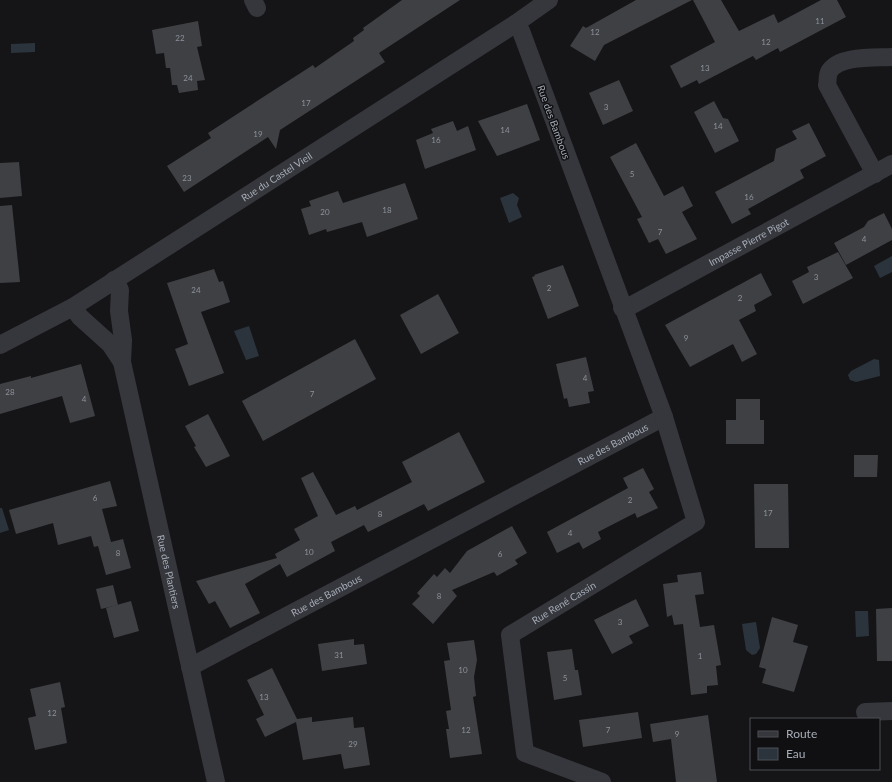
<svg xmlns="http://www.w3.org/2000/svg" width="892" height="782" font-family="Lato,sans-serif">
<style>
.water{fill:#2b343c}
.building{fill:#3f4044}
.lines{fill:none;stroke-linecap:round;stroke-linejoin:round}
.street{stroke:#36373c;stroke-width:18}
.labels{text-anchor:middle;dominant-baseline:central;stroke-width:3;stroke-linejoin:round;paint-order:stroke}
.number-label{font-size:8px;fill:#8c919b}
.street-label{font-size:10px;fill:#a6acb8;stroke:#101012}
</style>
<rect width="100%" height="100%" fill="#151517"/>
<!-- water -->
<g class="water">
<polygon points="35,43 35,52 11,53 11,44"/>
<polygon points="513,193 519,198 517,205 522,217 509,223 500,198"/>
<polygon points="892,256 892,272 880,278 874,266"/>
<polygon points="249,326 259,356 246,360 234,331"/>
<polygon points="874,359 879,360 880,376 856,382 850,380 848,375 851,371"/>
<polygon points="0,508 2,508 9,530 0,533"/>
<polygon points="855,611 868,611 869,636 856,637"/>
<polygon points="756,622 760,648 756,654 752,655 746,650 742,624"/>
</g>
<!-- building -->
<g class="building">
<polygon points="402,0 460,0 379,53 385,62 280,130 276,149 268,137 184,192 167,166 211,138 208,133 257,101 313,65 315,68 354,41 353,38 364,30 363,28"/>
<polygon points="636,0 692,0 604,45 595,61 570,46 583,26 586,28"/>
<polygon points="693,0 721,0 739,31 774,14 778,23 821,0 837,0 846,17 780,52 778,48 756,60 753,56 699,84 697,80 681,88 670,66 715,42"/>
<polygon points="198,21 202,46 197,47 205,80 197,81 198,90 179,93 177,85 172,85 170,68 166,68 164,53 156,54 152,30"/>
<polygon points="619,80 633,111 603,125 589,93"/>
<polygon points="714,101 723,118 728,119 739,141 715,153 694,112"/>
<polygon points="527,104 540,140 497,156 478,121"/>
<polygon points="453,121 457,131 468,126 476,150 425,169 416,140 433,133 431,129"/>
<polygon points="809,123 826,156 800,170 804,178 748,209 751,214 732,224 715,192 774,161 776,149 797,139 792,131"/>
<polygon points="636,143 664,196 683,186 693,206 682,212 697,239 666,254 658,239 649,243 637,219 642,217 610,157"/>
<polygon points="19,162 22,196 0,198 0,163"/>
<polygon points="405,183 418,219 367,237 362,222 327,232 326,229 309,235 301,209 311,206 309,201 338,191 343,203"/>
<polygon points="12,205 20,282 0,283 0,206"/>
<polygon points="884,213 892,229 892,240 846,265 834,243 864,227 868,221"/>
<polygon points="838,252 853,278 803,304 792,281 809,272 807,267"/>
<polygon points="563,265 579,306 548,319 532,277 535,276 534,275"/>
<polygon points="214,269 219,282 223,281 230,302 201,312 224,373 189,386 175,349 188,344 167,283"/>
<polygon points="761,273 772,295 754,305 756,311 739,320 757,354 742,362 733,344 690,367 665,325"/>
<polygon points="438,294 459,333 421,354 400,315"/>
<polygon points="355,339 376,379 263,441 242,401"/>
<polygon points="586,357 594,391 588,392 590,403 569,407 567,398 564,399 556,364"/>
<polygon points="81,364 95,416 70,423 62,396 0,414 0,384 31,376 31,378"/>
<polygon points="736,399 760,399 760,420 764,420 764,444 726,444 726,420 736,420"/>
<polygon points="208,414 230,456 206,467 194,447 196,446 185,426"/>
<polygon points="459,432 485,482 428,511 424,504 368,532 364,525 331,542 335,551 287,577 280,564 245,584 260,613 230,628 215,601 209,604 196,581 277,558 275,554 300,540 294,529 318,516 301,478 313,472 336,515 355,506 357,510 412,482 402,462"/>
<polygon points="854,455 878,455 877,477 854,477"/>
<polygon points="643,468 654,489 649,492 658,508 637,518 635,513 598,532 601,539 583,549 579,542 557,553 547,532 628,488 623,478"/>
<polygon points="110,481 117,506 102,509 111,542 123,539 131,568 106,575 98,546 94,547 91,536 58,545 53,523 16,534 9,510"/>
<polygon points="754,484 788,484 789,548 755,548"/>
<polygon points="512,526 527,553 515,560 518,564 497,576 494,572 452,590 457,596 433,624 412,604 420,596 417,593 434,574 437,577 445,568 450,573 467,551"/>
<polygon points="701,572 704,594 695,595 700,627 714,625 721,665 716,666 718,685 707,686 707,693 691,695 683,624 674,625 672,615 667,617 663,584 678,582 677,575"/>
<polygon points="113,585 118,605 101,609 96,589"/>
<polygon points="636,599 649,626 629,636 633,643 612,654 594,620"/>
<polygon points="131,601 139,631 114,638 106,608"/>
<polygon points="892,608 892,661 877,661 876,609"/>
<polygon points="772,617 798,625 793,642 808,646 794,692 762,683 766,669 759,667"/>
<polygon points="354,639 354,645 364,644 367,664 322,671 318,644"/>
<polygon points="474,640 477,660 474,677 476,696 473,697 482,754 450,758 446,729 449,729 446,711 451,710 444,661 450,660 447,643"/>
<polygon points="572,649 575,670 578,670 582,695 554,700 547,652"/>
<polygon points="272,668 297,719 312,717 312,722 353,717 354,728 364,727 370,765 344,769 341,754 303,760 296,722 265,737 256,719 264,715 247,680"/>
<polygon points="60,682 65,707 61,708 67,743 35,750 28,718 36,716 30,689"/>
<polygon points="638,712 642,738 583,747 579,720"/>
<polygon points="708,715 717,782 676,782 671,739 653,742 650,724"/>
</g>
<g class="lines">
<!-- street -->
<g class="street">
<polyline points="253,0 257,8"/>
<path d="M875 174 827 85C828 82 827 76 829 72 838 55 875 58 892 57"/>
<path id="s1" d="M114 280 120 290 119 311 123 340 122 362 216 782"/>
<polyline points="73,307 80,317 110,344 122,362"/>
<path id="s2" d="M622 308 632 305 892 164"/>
<path id="s3" d="M0 345 73 307 515 24 549 0"/>
<path id="s4" d="M190 667 664 417 521 31 515 24"/>
<polyline points="865,712 892,711"/>
<path id="s5" d="M602 782 525 753 510 635 696 522 664 417"/>
</g>
</g>
<g class="labels">
<!-- number labels -->
<g class="number-label">
<text x="820" y="21">11</text>
<text x="595" y="32">12</text>
<text x="180" y="38">22</text>
<text x="766" y="42">12</text>
<text x="705" y="68">13</text>
<text x="188" y="78">24</text>
<text x="306" y="103">17</text>
<text x="606" y="107">3</text>
<text x="718" y="126">14</text>
<text x="505" y="130">14</text>
<text x="258" y="134">19</text>
<text x="436" y="140">16</text>
<text x="632" y="174">5</text>
<text x="187" y="178">23</text>
<text x="749" y="197">16</text>
<text x="387" y="210">18</text>
<text x="325" y="212">20</text>
<text x="660" y="232">7</text>
<text x="864" y="239">4</text>
<text x="816" y="277">3</text>
<text x="549" y="288">2</text>
<text x="196" y="290">24</text>
<text x="740" y="298">2</text>
<text x="686" y="338">9</text>
<text x="585" y="378">4</text>
<text x="10" y="392">28</text>
<text x="312" y="394">7</text>
<text x="84" y="399">4</text>
<text x="95" y="498">6</text>
<text x="630" y="500">2</text>
<text x="768" y="513">17</text>
<text x="380" y="514">8</text>
<text x="570" y="533">4</text>
<text x="309" y="552">10</text>
<text x="118" y="553">8</text>
<text x="500" y="554">6</text>
<text x="439" y="596">8</text>
<text x="620" y="622">3</text>
<text x="339" y="655">31</text>
<text x="700" y="656">1</text>
<text x="463" y="670">10</text>
<text x="565" y="678">5</text>
<text x="264" y="697">13</text>
<text x="52" y="713">12</text>
<text x="466" y="730">12</text>
<text x="608" y="730">7</text>
<text x="677" y="734">9</text>
<text x="353" y="744">29</text>
</g>
<!-- street labels -->
<g class="street-label">
<text transform="translate(554 122) rotate(70)">Rue des Bambous</text>
<text stroke="none"><textPath href="#s3" startOffset="324">Rue du Castel Vieil</textPath></text>
<text stroke="none"><textPath href="#s2" startOffset="143">Impasse Pierre Pigot</textPath></text>
<text stroke="none"><textPath href="#s4" startOffset="478">Rue des Bambous</textPath></text>
<text stroke="none"><textPath href="#s1" startOffset="299">Rue des Plantiers</textPath></text>
<text stroke="none"><textPath href="#s4" startOffset="154">Rue des Bambous</textPath></text>
<text stroke="none"><textPath href="#s5" startOffset="264">Rue René Cassin</textPath></text>
</g>
</g>
<!-- legend -->
<rect x="750" y="718" width="130" height="52" fill="#101012" stroke="#4c4e54"/>
<rect x="758" y="731" width="20" height="6" fill="#36373c" stroke="#4c4e54"/>
<text x="786" y="738" font-size="12" fill="#a6acb8">Route</text>
<rect x="758" y="748" width="20" height="12" fill="#2b343c" stroke="#4c4e54"/>
<text x="786" y="758" font-size="12" fill="#a6acb8">Eau</text>
</svg>
